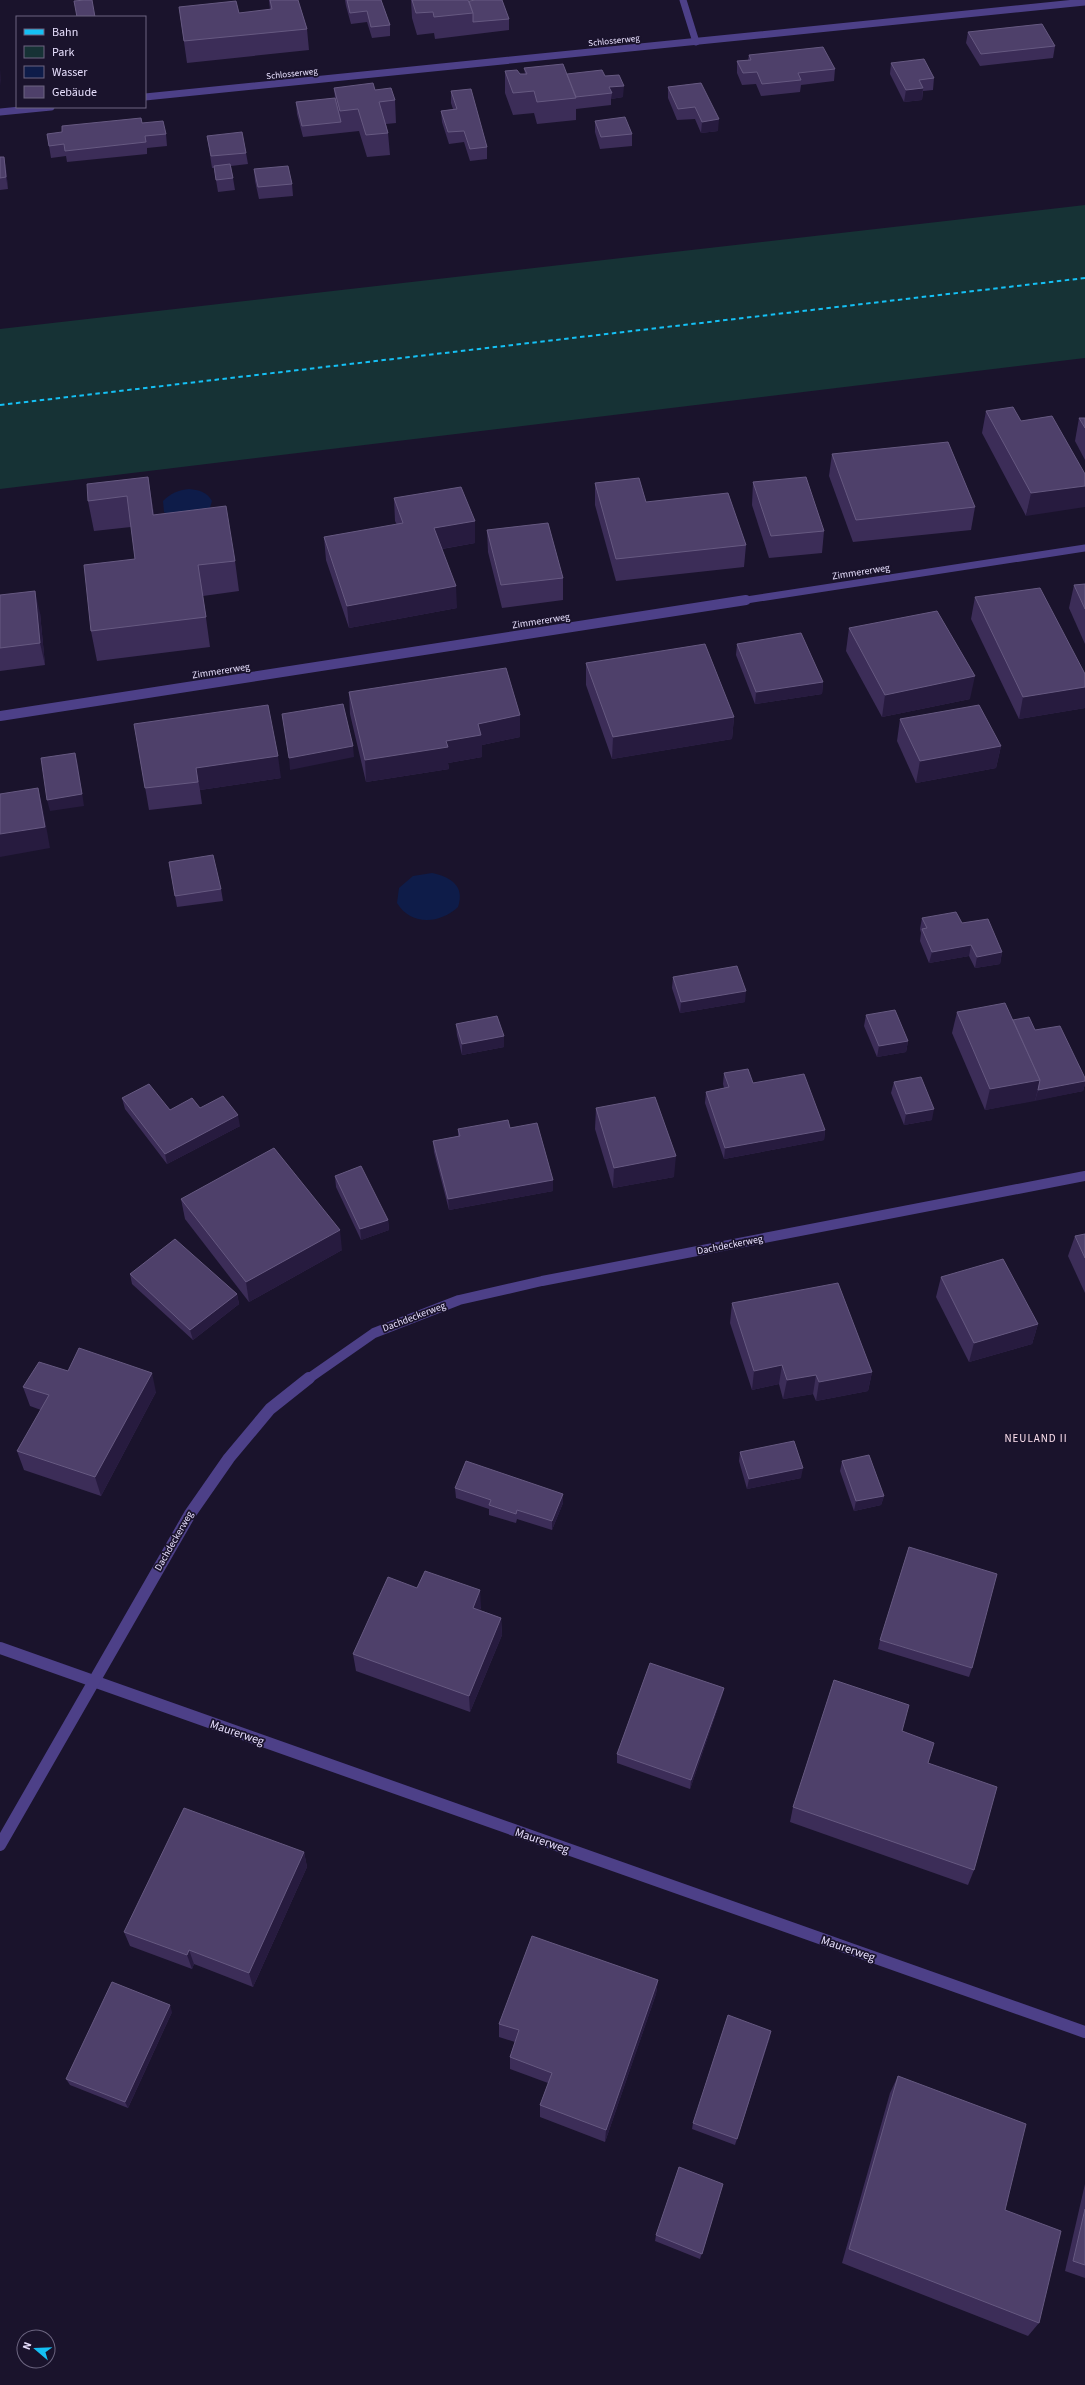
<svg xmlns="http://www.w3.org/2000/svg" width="1085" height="2385" font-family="'Source Sans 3',sans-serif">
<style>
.green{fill:#163235}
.water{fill:#0e1c49}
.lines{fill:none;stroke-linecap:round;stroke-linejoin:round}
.service-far2{stroke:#4d4088;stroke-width:7}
.service-far1{stroke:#4d4088;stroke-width:10}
.service{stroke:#4d4088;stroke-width:12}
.rail{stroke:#15c0f4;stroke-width:2;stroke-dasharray:4.5 3.5;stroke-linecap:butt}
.wall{fill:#3c2d58}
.shaded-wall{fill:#271b3f}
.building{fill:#4e406a;stroke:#665981}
.labels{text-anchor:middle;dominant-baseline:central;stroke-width:3.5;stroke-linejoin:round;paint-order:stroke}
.far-street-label{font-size:9px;fill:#e7dffd;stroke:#1a132c}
.street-label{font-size:10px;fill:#e7dffd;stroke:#1a132c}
.neighbourhood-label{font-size:11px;letter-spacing:1px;fill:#fee1ef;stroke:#1a132c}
.near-street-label{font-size:12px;fill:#e7dffd;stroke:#1a132c}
</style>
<rect width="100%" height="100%" fill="#1a132c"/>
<!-- green -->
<polygon class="green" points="1085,205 1085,358 0,489 0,329"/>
<!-- water -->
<g class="water">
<path d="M189 489C199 490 207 492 212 501L209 511 169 516 164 512 163 501C171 493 178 490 189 489Z"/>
<path d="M432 873C451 877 465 886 458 907 440 924 411 926 397 903L399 888 413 876Z"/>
</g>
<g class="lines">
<!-- service-far2 -->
<g class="service-far2">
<polyline points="683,0 696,42"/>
<polyline points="145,97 1085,2"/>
<polyline points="0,112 51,107"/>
<polyline points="740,601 1085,548"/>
</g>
<!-- service-far1 -->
<g class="service-far1">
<polyline points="0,716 746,600"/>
<polyline points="308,1379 374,1333 459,1300 542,1281 1085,1176"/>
</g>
<!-- service -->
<g class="service">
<polyline points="0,1648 1085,2032"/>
<polyline points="0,1845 190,1514 229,1458 270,1409 309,1378"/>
</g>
<!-- rail -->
<polyline class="rail" points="0,405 1085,278"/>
</g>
<!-- wall -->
<g class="wall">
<polygon points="269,0 298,0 307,29 309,50 187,63 179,7 239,13 270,10"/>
<polygon points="345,0 381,0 390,25 390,36 372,38 367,22 351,24 346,6"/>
<polygon points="411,0 468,0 469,1 509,19 509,30 435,39 434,33 417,35 412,18"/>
<polygon points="968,32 1055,46 1053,58 980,66 966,43"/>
<polygon points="749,55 835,69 834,81 801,85 800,92 761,96 756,84 742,85 737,73 737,61 748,60"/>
<polygon points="891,63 934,78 933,90 923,91 922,100 904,102 890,74"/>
<polygon points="524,68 567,74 605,76 623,97 611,99 611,105 576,109 576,120 537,124 534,113 513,115 505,93 505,71 520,74 525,74"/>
<polygon points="701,83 718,131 701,133 695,119 677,120 668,98 668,87"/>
<polygon points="334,88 375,90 395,100 396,123 386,124 388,133 390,155 367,157 359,131 303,137 297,114 296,102 335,98"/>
<polygon points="451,91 487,147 487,159 470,161 464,142 449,144 442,122 441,111 453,109 451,103"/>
<polygon points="595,121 632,134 632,146 600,149 595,132"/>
<polygon points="142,123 166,134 167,146 147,148 147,154 67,162 66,156 51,158 47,134"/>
<polygon points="207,136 246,153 248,164 231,166 235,190 218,192 214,168 212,168"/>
<polygon points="0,157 4,157 6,169 8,189 0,190"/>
<polygon points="254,169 292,184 293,196 259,199 255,181"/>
<polygon points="986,411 1021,421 1052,416 1026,516 982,433"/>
<polygon points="1079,418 1085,418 1085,460 1075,441"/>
<polygon points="832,454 975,507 971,530 853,542 829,476"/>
<polygon points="148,477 154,515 235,561 239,591 203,596 210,647 97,661 91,631 135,559 131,527 94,531 88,501"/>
<polygon points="753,482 824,531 822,553 769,558 752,505"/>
<polygon points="595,483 646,502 746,545 744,567 616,581 595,505"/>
<polygon points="394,498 475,521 475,543 442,549 457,608 349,628 326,560 324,537 397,525 395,521"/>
<polygon points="487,530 563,578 563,600 502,608 488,552"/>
<polygon points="1085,584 1085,644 1069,608 1074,585"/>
<polygon points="0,595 40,613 45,665 0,671"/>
<polygon points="975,597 1085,674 1085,708 1019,719 971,619"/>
<polygon points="849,628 970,699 882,717 846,651"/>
<polygon points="737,644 823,682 822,694 755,704 736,655"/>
<polygon points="586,663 734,717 732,739 612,759 586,685"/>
<polygon points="349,692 520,715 520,737 482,745 482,757 448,763 449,769 366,782 350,714"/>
<polygon points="900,719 1001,746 996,768 916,783 897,741"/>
<polygon points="134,724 281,778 200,790 202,804 149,810"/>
<polygon points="169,862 221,889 223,901 177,907"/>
<polygon points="922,918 962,923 1002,952 1000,964 975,968 969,956 929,963 920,941 921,933 920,929"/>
<polygon points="673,977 745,1002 680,1013 672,988"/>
<polygon points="957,1012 1013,1020 1035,1030 1085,1078 1085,1084 1083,1091 985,1110 952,1033"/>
<polygon points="866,1015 908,1041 906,1052 877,1057 864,1026"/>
<polygon points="456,1024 504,1036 504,1047 462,1055 457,1035"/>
<polygon points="724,1073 753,1083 825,1130 824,1140 724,1159 705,1103 706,1092 724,1088 723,1084"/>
<polygon points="894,1082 932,1120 904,1125 891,1093"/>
<polygon points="122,1098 170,1110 200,1108 240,1126 167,1164 125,1109"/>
<polygon points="596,1108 674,1177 613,1188 595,1129"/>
<polygon points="510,1128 553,1191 449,1210 434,1152 433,1141 458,1136 458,1129"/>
<polygon points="335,1176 388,1220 389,1230 361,1240 336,1187"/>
<polygon points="181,1199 342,1250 249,1302 185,1219"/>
<polygon points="1085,1234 1085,1293 1068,1256 1075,1236"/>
<polygon points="130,1274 237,1294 239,1304 193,1340 132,1284"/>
<polygon points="941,1277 1038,1324 1032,1344 969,1362 936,1297"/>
<polygon points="732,1303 872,1372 868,1391 816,1401 813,1394 783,1399 779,1384 752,1390 730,1323"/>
<polygon points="68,1371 156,1392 101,1496 24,1470 17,1451 41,1410 30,1406 23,1387"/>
<polygon points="740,1452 801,1478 747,1489 739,1461"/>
<polygon points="842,1461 884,1496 881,1505 854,1511 840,1471"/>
<polygon points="455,1488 563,1494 563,1503 552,1530 517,1519 516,1523 489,1515 489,1509 456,1498"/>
<polygon points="417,1588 481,1607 480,1610 501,1618 502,1635 470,1712 356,1671 353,1654"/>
<polygon points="880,1640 972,1668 969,1677 878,1649"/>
<polygon points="724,1688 722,1696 690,1789 617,1763 617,1754"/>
<polygon points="902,1731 928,1763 974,1870 968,1885 790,1822 793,1807"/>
<polygon points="304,1852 307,1867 253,1987 194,1964 192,1969 130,1946 124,1932"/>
<polygon points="658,1980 656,1994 605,2142 540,2117 540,2105 548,2083 510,2069 510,2057 515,2042 499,2037 499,2024"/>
<polygon points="172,2012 128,2108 70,2085 66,2079"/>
<polygon points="770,2037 735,2145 692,2129 693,2123"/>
<polygon points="898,2076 1005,2210 1039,2323 1028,2336 842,2263 890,2093"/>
<polygon points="723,2184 700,2259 655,2241 656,2235"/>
<polygon points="1085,2184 1085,2278 1065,2271"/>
</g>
<!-- shaded-wall -->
<g class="shaded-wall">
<polygon points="0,69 1,86 0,80"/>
<polygon points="624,86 623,97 611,99 612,93 609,87"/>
<polygon points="923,88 922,100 904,102 906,90"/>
<polygon points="719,119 718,131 701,133 702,122"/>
<polygon points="4,157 6,169 8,189 6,177"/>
<polygon points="148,477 153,508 158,545 153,515"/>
<polygon points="1085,486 1085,507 1026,516 1031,493"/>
<polygon points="475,521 475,543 435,550 434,528"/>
<polygon points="456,586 457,608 349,628 347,606"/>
<polygon points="35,591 40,613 45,665 40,643"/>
<polygon points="975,676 970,699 882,717 885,695"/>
<polygon points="823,682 822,694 755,704 756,692"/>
<polygon points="1085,687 1085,708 1019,719 1023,697"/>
<polygon points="520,715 520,737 482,745 482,757 448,763 449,769 366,782 365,760 446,741 478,724"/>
<polygon points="734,717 732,739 612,759 613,737"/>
<polygon points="353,746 354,757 290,770 289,758"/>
<polygon points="1001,746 996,768 916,783 920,761"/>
<polygon points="75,753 78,764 84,806 50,811 47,800"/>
<polygon points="278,756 281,778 200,790 196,768"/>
<polygon points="38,788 43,809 50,848 0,857 0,834"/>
<polygon points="971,945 969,956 929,963 932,952"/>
<polygon points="1002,952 1000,964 975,968 977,957"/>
<polygon points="746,991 745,1002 680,1013 681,1002"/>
<polygon points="504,1036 504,1047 462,1055 462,1044"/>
<polygon points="908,1041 906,1052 877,1057 879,1046"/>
<polygon points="1040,1080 1035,1101 985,1110 990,1089"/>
<polygon points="1085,1081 1085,1084 1083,1091 1035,1101 1038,1090"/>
<polygon points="934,1109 932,1120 904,1125 906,1114"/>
<polygon points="238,1115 240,1126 167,1164 165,1154"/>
<polygon points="825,1130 824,1140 724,1159 725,1148"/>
<polygon points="676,1156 674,1177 613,1188 614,1168"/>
<polygon points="553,1180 553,1191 449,1210 448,1199"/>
<polygon points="388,1220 389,1230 361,1240 360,1229"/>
<polygon points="340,1230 342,1250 249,1302 246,1282"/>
<polygon points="237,1294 239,1304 193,1340 190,1330"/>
<polygon points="1038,1324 1032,1344 969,1362 974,1343"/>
<polygon points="782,1365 779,1384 752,1390 754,1371"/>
<polygon points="872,1372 868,1391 816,1401 819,1382"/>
<polygon points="152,1373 156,1392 101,1496 95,1477"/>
<polygon points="816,1375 813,1394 783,1399 787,1380"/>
<polygon points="803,1468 801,1478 747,1489 749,1479"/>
<polygon points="563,1494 563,1503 552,1530 552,1521"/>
<polygon points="884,1496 881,1505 854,1511 856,1501"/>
<polygon points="480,1590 481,1607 474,1625 473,1608"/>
<polygon points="501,1618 502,1635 470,1712 469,1696"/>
<polygon points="724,1688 722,1696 690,1789 691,1780"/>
<polygon points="304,1852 307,1867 253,1987 249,1973"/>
<polygon points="189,1950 194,1964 192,1969 187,1955"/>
<polygon points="658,1980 656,1994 605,2142 606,2130"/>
<polygon points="170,2005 172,2012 128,2108 125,2102"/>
<polygon points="771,2031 770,2037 735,2145 737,2139"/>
</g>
<!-- building -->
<g class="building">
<polygon points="85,0 92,0 95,17 77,17 74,1"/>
<polygon points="270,0 298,0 307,29 184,41 179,7 236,1 239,13 272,9"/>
<polygon points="347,0 381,0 390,25 371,27 367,11 350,13"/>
<polygon points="412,0 468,0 473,13 434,17 433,12 416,13"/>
<polygon points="476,0 502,0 509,19 473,22 473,13 469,1"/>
<polygon points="1042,24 1055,46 981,54 968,32"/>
<polygon points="823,47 835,69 798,73 801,80 762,84 757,72 743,73 737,61 751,60 749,55"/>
<polygon points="924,59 934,78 919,80 923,88 906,90 891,63"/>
<polygon points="563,64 576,98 537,102 534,91 513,93 505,71 517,70 520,74 527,74 524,68"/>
<polygon points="602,70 605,76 619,75 624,86 609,87 612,93 576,97 567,74"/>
<polygon points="373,83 375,90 391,88 395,100 379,102 388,133 366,135 358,109 340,111 334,88"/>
<polygon points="701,83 719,119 702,122 695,107 678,109 668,87"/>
<polygon points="471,89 487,147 470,149 464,131 448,132 441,111 457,109 451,91"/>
<polygon points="335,98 341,122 302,126 296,102"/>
<polygon points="625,117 632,134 601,137 595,121"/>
<polygon points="141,118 142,123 163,121 166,134 145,136 146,142 65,151 64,144 49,146 47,134 62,132 62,126"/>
<polygon points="242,132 246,153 211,156 207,136"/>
<polygon points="0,157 4,157 6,177 0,178"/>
<polygon points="230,164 233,178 216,180 214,166"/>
<polygon points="288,166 292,184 258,187 254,169"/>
<polygon points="1013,407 1021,421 1052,416 1085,474 1085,486 1031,493 986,411"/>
<polygon points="1079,418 1085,418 1085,428"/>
<polygon points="948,442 975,507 856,520 832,454"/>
<polygon points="148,477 153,515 226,506 235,561 198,565 206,617 91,631 84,565 135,559 127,496 88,501 87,484"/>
<polygon points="806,477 824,531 771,536 753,482"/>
<polygon points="639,478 646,502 728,493 746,545 616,559 595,483"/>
<polygon points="461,487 475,521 434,528 456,586 347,606 324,537 403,523 394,498"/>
<polygon points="548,523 563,578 501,585 487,530"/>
<polygon points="1085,584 1085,609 1074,585"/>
<polygon points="1040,588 1085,674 1085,687 1023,697 975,597"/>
<polygon points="35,591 40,643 0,648 0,595"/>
<polygon points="937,611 975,676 885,695 849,628"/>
<polygon points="801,633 823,682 756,692 737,644"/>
<polygon points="705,644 734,717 613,737 586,663"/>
<polygon points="506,668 520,715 478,724 481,735 446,741 448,747 365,760 349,692"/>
<polygon points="343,704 353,746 289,758 282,714"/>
<polygon points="268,705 278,756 196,768 198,782 145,788 134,724"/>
<polygon points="979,705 1001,746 920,761 900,719"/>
<polygon points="75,753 82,794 47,800 41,758"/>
<polygon points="38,788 45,827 0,834 0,794"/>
<polygon points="213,855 221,889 175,896 169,862"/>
<polygon points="956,912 962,923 988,919 1002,952 977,957 971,945 932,952 922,929 927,928 922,918"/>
<polygon points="737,966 746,991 681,1002 673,977"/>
<polygon points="1005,1003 1040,1080 990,1089 957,1012"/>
<polygon points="895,1010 908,1041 879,1046 866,1015"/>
<polygon points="497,1016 504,1036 462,1044 456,1024"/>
<polygon points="1029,1017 1035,1030 1060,1026 1085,1078 1085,1081 1038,1090 1040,1080 1013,1020"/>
<polygon points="748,1069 753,1083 804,1074 825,1130 725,1148 706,1092 729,1087 724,1073"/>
<polygon points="921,1077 934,1109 906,1114 894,1082"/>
<polygon points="149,1084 170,1110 192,1098 200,1108 223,1096 238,1115 165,1154 122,1098"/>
<polygon points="655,1097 676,1156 614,1168 596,1108"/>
<polygon points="508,1120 510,1128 537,1123 553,1180 448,1199 433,1141 460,1136 458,1129"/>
<polygon points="274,1148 340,1230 246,1282 181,1199"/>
<polygon points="361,1166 388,1220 360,1229 335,1176"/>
<polygon points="1085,1234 1085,1258 1075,1236"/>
<polygon points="175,1239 237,1294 190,1330 130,1274"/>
<polygon points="1003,1259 1038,1324 974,1343 941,1277"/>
<polygon points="838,1283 872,1372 819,1382 816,1375 787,1380 782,1365 754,1371 732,1303"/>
<polygon points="79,1348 152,1373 95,1477 17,1451 49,1395 23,1387 39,1362 68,1371"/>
<polygon points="794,1441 803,1468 749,1479 740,1452"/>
<polygon points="869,1455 884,1496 856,1501 842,1461"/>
<polygon points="466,1461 563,1494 552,1521 517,1510 516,1514 489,1505 491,1500 455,1488"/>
<polygon points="909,1547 997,1574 972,1668 880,1640"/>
<polygon points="425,1571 480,1590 473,1608 501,1618 469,1696 353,1654 388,1577 417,1588"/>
<polygon points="650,1663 724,1688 691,1780 617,1754"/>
<polygon points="834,1680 909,1705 902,1731 934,1743 928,1763 997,1787 974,1870 793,1807"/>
<polygon points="184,1808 304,1852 249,1973 189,1950 187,1955 124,1932"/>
<polygon points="532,1936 658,1980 606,2130 540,2105 552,2073 510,2057 519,2030 499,2024"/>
<polygon points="112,1982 170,2005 125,2102 66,2079"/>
<polygon points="728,2015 771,2031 737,2139 693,2123"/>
<polygon points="898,2076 1026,2124 1005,2210 1061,2231 1039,2323 849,2249"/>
<polygon points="679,2167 723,2184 702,2254 656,2235"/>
<polygon points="1085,2209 1085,2265 1073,2261"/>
</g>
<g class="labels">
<!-- far-street labels -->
<g class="far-street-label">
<text transform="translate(614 41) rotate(-6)">Schlosserweg</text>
<text transform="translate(292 74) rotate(-6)">Schlosserweg</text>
</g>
<!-- street labels -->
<g class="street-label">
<text transform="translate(861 572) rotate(-9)">Zimmererweg</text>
<text transform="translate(541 621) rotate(-9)">Zimmererweg</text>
<text transform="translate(221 671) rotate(-9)">Zimmererweg</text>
<text transform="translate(730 1245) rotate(-11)">Dachdeckerweg</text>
<text transform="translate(414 1317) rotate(-21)">Dachdeckerweg</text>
<text transform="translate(174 1541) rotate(-60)">Dachdeckerweg</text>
</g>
<!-- neighbourhood labels -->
<g class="neighbourhood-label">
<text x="1036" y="1438">NEULAND II</text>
</g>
<!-- near-street labels -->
<g class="near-street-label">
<text transform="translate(237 1733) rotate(19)">Maurerweg</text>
<text transform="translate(542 1841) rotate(19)">Maurerweg</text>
<text transform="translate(848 1949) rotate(19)">Maurerweg</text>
</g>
</g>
<!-- legend -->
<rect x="16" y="16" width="130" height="92" fill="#1a132c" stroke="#6c6580"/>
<rect x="24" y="29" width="20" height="6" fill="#15c0f4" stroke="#6c6580"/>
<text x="52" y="36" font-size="12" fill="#e7dffd">Bahn</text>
<rect x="24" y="46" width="20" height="12" fill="#163235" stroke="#6c6580"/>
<text x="52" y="56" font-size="12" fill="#e7dffd">Park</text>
<rect x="24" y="66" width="20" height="12" fill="#0e1c49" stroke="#6c6580"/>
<text x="52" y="76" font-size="12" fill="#e7dffd">Wasser</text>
<rect x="24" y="86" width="20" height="12" fill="#4e406a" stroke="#6c6580"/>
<text x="52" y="96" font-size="12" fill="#e7dffd">Gebäude</text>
<!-- north arrow -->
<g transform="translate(36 2349) rotate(289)"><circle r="19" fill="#1a132c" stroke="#6c6580"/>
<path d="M0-3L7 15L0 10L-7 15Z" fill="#15c0f4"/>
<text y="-6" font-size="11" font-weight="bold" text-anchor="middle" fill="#e7dffd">N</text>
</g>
</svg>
